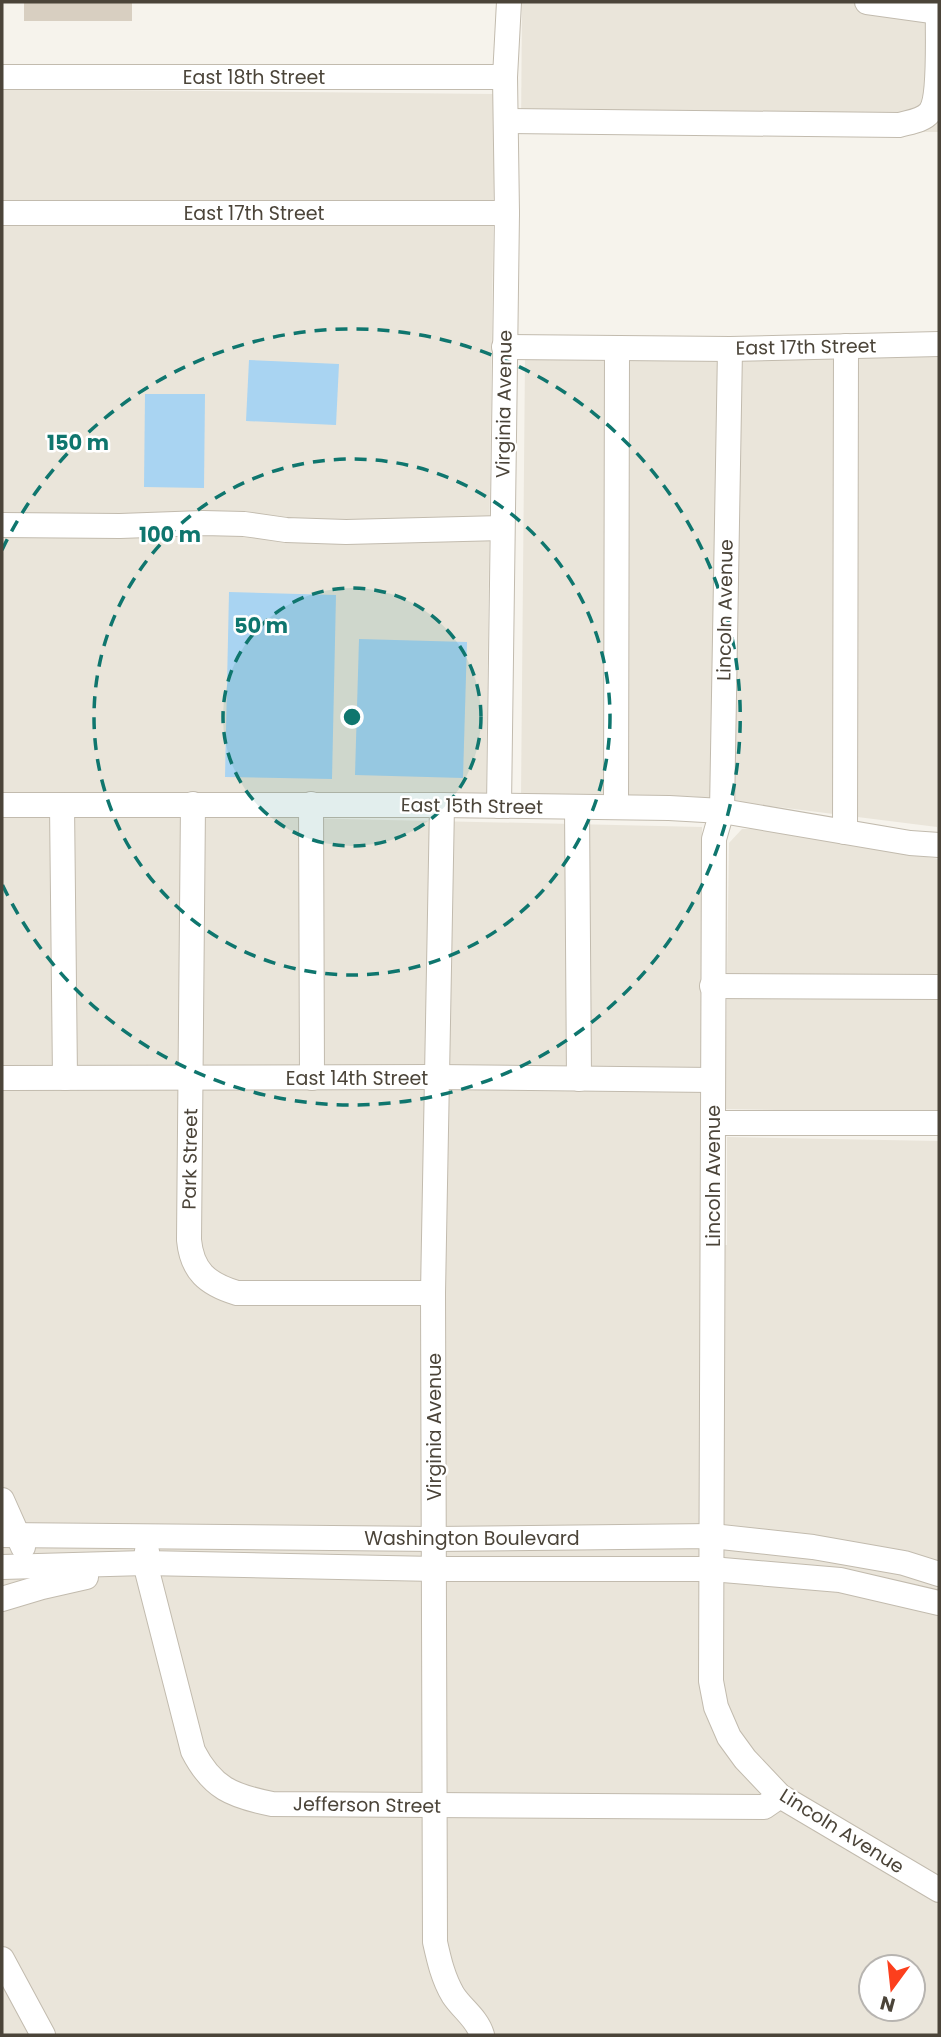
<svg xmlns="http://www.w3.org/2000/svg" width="941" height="2037" font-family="Poppins,sans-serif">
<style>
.residential{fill:#eae5da;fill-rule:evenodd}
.water{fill:#a9d4f2}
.building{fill:#d8cfc1}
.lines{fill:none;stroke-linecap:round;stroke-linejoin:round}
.minor-casing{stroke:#c2bbae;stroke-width:26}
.minor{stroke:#fff;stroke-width:24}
.ring{fill:none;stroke:#0f766e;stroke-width:3.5;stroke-dasharray:12 9}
.labels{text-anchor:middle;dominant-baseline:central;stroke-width:5;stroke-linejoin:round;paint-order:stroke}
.street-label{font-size:19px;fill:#4b4439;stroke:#fff}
.centre{fill:#0f766e;stroke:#fff;stroke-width:3.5}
.ring-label{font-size:21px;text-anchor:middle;font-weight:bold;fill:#0f766e;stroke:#fff;stroke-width:5;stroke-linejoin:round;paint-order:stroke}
</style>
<rect width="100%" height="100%" fill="#f6f3ec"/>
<!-- residential -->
<g class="residential">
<polygon points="522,2 939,2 939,132 521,132"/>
<polygon points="2,89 495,94 486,794 2,792"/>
<polygon points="939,357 937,827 690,796 521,796 525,358"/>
<path d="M2 816H215L702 827 700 1244 727 1245V1137L939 1141V2035H2ZM871 1967H913V2009H871Z"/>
<polygon points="742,829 760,829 939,859 939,1113 725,1109 729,843"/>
</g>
<!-- water -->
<g class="water">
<polygon points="249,360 339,364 336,425 246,421"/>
<polygon points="145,394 205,394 204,488 144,487"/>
<polygon points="229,592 336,595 332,779 225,777"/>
<polygon points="359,639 467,642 463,778 355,775"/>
</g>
<!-- building -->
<rect class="building" x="24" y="2" width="108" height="19"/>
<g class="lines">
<!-- minor casing -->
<g class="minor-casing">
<g id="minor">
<polyline points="867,2 939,12"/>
<polyline points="2,77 505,77"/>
<path d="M506 121 899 125C909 122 923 121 930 112 941 98 937 33 938 12"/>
<polyline points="2,213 507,213"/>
<polyline points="504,347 730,349 939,344"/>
<polyline points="730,349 722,811 714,839 711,1681 716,1707 729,1737 745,1759 780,1796 939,1890"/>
<polyline points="2,525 120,526 203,523 244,524 286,530 346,532 502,528"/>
<path d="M193 804 189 1240C192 1271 207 1284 237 1293H433"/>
<polyline points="311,804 312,1078"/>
<polyline points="2,805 442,805 669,808 722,811 910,843 939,845"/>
<polyline points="62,805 65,1078"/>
<path d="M442 805 433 1293 435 1942C439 1960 443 1978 453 1995 462 2009 477 2018 482 2035"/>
<polyline points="499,806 507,213 505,77 509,2"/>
<polyline points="577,807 579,1079"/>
<polyline points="616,807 617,348"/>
<polyline points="845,832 846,346"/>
<polyline points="712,986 939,987"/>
<polyline points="2,1078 436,1077 712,1080"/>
<polyline points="713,1123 939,1123"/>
<polyline points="2,1500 23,1547"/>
<polyline points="2,1535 435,1539 712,1536 813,1547 904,1563 939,1574"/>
<path d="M147 1551 145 1563 193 1751C212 1788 232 1796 272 1804L764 1807 780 1796"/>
<polyline points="2,1567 145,1563 435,1569 711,1569 840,1580 939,1603"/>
<polyline points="2,1599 42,1587 86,1577"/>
<polyline points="2,1959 43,2035"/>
</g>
</g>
<!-- minor -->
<use href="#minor" class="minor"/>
</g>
<!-- distance rings -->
<circle cx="352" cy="717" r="129" fill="#0f766e" fill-opacity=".12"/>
<g class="ring">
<circle cx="352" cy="717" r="129"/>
<circle cx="352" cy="717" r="258"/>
<path d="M2 550A388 388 0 1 1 2 884"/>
</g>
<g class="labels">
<!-- street labels -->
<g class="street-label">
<text x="254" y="77">East 18th Street</text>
<text x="254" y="213">East 17th Street</text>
<text transform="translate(806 347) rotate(-1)">East 17th Street</text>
<text transform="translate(504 404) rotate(-89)">Virginia Avenue</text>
<text transform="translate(725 610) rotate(-89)">Lincoln Avenue</text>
<text transform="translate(472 806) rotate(1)">East 15th Street</text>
<text x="357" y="1078">East 14th Street</text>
<text transform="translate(190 1159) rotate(-89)">Park Street</text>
<text transform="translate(713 1176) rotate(-90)">Lincoln Avenue</text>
<text transform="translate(434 1427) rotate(-90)">Virginia Avenue</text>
<text x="472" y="1538">Washington Boulevard</text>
<text transform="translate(367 1805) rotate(1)">Jefferson Street</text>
<text transform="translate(842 1831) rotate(32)">Lincoln Avenue</text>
</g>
</g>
<circle cx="352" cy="717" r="10" class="centre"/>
<g class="ring-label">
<text x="78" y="450">150 m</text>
<text x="170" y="542">100 m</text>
<text x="261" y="633">50 m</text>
</g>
<!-- border -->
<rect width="941" height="2037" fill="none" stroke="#4b4439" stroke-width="7"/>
<!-- north arrow -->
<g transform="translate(892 1988) rotate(195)"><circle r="33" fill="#ffffff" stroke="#b7b4b0" stroke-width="2"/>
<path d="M0-5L12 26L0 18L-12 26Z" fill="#fc3f1d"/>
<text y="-10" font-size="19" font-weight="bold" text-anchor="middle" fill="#4b4439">N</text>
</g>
</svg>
